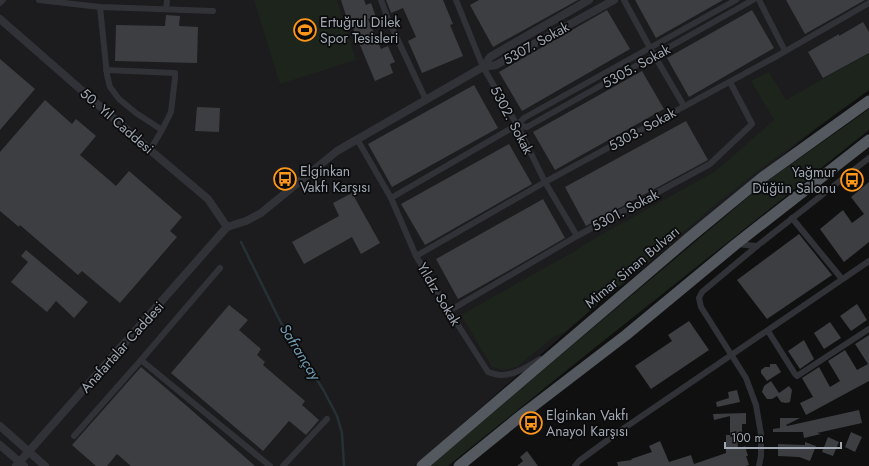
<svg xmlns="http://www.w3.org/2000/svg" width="869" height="466" font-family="Jost,sans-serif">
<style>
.built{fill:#1c1c1e}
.green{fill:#1c241c}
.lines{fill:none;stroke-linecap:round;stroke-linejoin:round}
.stream{stroke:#263136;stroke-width:2.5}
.building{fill:#3c3e42}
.minor{stroke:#313237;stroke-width:6}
.tertiary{stroke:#313237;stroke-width:8}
.trunk{stroke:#54585f;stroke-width:11}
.labels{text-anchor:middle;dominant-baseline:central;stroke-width:3.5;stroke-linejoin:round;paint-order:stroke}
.poi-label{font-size:14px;fill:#a0a8b4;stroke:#0b0b0c;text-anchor:start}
.street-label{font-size:14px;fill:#a0a8b4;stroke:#0b0b0c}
.water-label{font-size:15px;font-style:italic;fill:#739db3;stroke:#0b0b0c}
</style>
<rect width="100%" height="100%" fill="#101011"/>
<!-- built -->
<polygon class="built" points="0,0 869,0 869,86 592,309 415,466 0,466"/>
<!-- green -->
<g class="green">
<polygon points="254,0 337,0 356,60 280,84"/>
<polygon points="869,54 869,90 763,167 719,202 565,332 553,337 517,367 503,370 492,367 461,315 575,251 597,237 716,171 774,120 751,81 769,72 786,100 819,81"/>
<polygon points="869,109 869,130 592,350 448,466 430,466 581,338 766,182"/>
</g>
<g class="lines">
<!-- stream -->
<polyline class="stream" points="241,242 282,325 324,391 337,416 342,433 344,466"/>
</g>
<!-- building -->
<g class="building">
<polygon points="341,0 364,0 366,5 371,3 376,17 368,19 381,49 388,46 395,62 390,64 393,73 375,81 352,26 349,18 347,19"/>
<polygon points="386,0 443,0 453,24 450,25 463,56 422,73 408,41 416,37 403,8 391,13"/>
<polygon points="479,0 578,0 493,47 470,5"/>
<polygon points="635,0 723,0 656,38"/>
<polygon points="786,0 865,0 805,34"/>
<polygon points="607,10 630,49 522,111 499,72"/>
<polygon points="752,10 774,48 689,97 667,58"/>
<polygon points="166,15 180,16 179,26 198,27 197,63 115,61 116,25 165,26"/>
<polygon points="863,22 869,32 869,53 823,78 808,52 839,34 839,36"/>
<polygon points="0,59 35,89 0,130"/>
<polygon points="642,71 664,109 555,170 533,132"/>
<polygon points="474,85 498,128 392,187 368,144"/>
<polygon points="45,100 72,124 76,119 96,136 80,155 116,186 129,171 182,217 170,231 177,237 120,303 82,271 78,275 20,225 19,227 0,211 0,152"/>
<polygon points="197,107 220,108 219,132 195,131"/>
<polygon points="686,121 708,160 586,226 565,187"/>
<polygon points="509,144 532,184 425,245 401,204"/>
<polygon points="869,182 869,242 844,262 820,229 843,210 852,223 864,214 851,197"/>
<polygon points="352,193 380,243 361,254 352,237 304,264 292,242 339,216 333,203"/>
<polygon points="543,199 565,238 508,271 458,299 436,259"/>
<polygon points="799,234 832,275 767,319 737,280"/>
<polygon points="26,250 88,302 74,318 56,301 47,312 11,282 28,262 21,256"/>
<polygon points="857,304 867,320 851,331 840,316"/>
<polygon points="229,305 248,320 239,330 261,349 257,355 265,362 263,365 305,401 302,405 319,420 306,435 289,421 263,451 171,373"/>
<polygon points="689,321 709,350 651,389 635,366 672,341 668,335"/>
<polygon points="830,322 841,338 824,349 814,333"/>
<polygon points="869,335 869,381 806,415 800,403 813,397 802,378 819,367 830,387 840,381 828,361 845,350 857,370 868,364 855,344"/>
<polygon points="804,340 814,359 800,369 788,351"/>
<polygon points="770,364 776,364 781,372 767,381 761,373 761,370 765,367 770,367"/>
<polygon points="141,367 188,407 255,466 131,466 117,454 107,466 96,466 72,445"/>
<polygon points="771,381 779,393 789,386 792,390 790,402 786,403 781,402 777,396 772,399 767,399 762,392 764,386"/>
<polygon points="737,390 740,402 717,407 716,402 729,398 728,392"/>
<polygon points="859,410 862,423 817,433 821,434 804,438 803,432 773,432 773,429 780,428 780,418 800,418 786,425 787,426"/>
<polygon points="746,413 746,424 742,424 742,435 737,435 738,449 745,446 748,456 746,456 749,465 745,466 618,466 617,462 632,460 631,459 652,452 649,446 660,441 669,462 691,455 694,464 726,453 726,435 730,435 730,416 714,420 713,414"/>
<polygon points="851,432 862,437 855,452 845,447"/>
<polygon points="828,437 839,442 833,456 822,452"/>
<polygon points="805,442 816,446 810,461 799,457 778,456 778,444 805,445"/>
<polygon points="527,451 538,466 517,466 523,461 520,457"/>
</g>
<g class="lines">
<!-- minor -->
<g class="minor">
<polyline points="39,0 100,7 213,11"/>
<polyline points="381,0 388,19 426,100"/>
<polyline points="456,0 483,67 517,125 545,182 577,236"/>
<polyline points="624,0 650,48 684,106"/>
<polyline points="759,0 785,51"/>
<polyline points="0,3 3,0"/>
<polyline points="100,7 107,75 110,87 119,99 136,113 162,130 150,150"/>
<polyline points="166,9 167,0"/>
<polyline points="106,70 175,73 175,78 171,112 162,130"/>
<polyline points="517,125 527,127 753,0"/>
<path d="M357 139 391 198 416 256 449 311 488 372C492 373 497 375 501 375 515 375 529 366 540 359"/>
<polyline points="391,198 517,125 524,118 736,0"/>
<polyline points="792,218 842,279"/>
<polyline points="736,244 757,246"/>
<polyline points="416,256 545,182 777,56 869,3"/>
<polyline points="220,268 141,360 270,466"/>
<polyline points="449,311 577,236 710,164 752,124 730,82"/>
<polyline points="768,331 795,374 797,376 869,329"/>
<polyline points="74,436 141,360"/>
<polyline points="283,466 327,419"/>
<polyline points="575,466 579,461 620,431 869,261"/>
<polyline points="759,466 761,456 761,434 756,405 746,378 701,307 699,298 702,292 757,246 869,158"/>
</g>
<!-- tertiary -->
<g class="tertiary">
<polyline points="0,19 150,150 208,199 227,227"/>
<polyline points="483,67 490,57 589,0"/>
<polyline points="0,426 45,466"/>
<polyline points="0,445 24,466"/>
<polyline points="16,466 227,227 246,221 261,213 337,151 483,67 496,65 614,0"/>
</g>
<!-- trunk -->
<g class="trunk">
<polyline points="422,466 690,237 763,177 869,101"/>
<polyline points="459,466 523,414 626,335 736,244 869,140"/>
</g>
</g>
<!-- icons -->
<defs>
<g id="stadium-ring" transform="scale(1.15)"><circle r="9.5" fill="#0b0b0c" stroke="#ff961a" stroke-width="1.5"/><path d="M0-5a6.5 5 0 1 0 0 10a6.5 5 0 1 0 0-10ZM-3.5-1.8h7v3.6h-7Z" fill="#ff961a"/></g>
<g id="bus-ring" transform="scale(1.15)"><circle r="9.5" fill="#0b0b0c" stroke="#ff961a" stroke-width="1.5"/><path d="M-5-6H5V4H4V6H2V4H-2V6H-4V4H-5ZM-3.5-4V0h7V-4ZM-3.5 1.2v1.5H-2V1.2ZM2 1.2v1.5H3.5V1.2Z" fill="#ff961a"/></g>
</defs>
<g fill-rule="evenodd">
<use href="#stadium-ring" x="305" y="30"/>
<use href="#bus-ring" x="285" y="179"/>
<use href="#bus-ring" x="852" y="180"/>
<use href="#bus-ring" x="531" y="423"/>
</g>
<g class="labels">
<!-- poi labels -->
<g class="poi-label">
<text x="320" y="22">Ertuğrul Dilek<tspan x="320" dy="16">Spor Tesisleri</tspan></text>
<text x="300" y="171">Elginkan<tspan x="300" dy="16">Vakfı Karşısı</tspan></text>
<text x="836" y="172" text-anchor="end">Yağmur<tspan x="836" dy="16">Düğün Salonu</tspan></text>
<text x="546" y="415">Elginkan Vakfı<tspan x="546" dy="16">Anayol Karşısı</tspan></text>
</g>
<!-- street labels -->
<g class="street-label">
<text transform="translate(536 43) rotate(-29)">5307. Sokak</text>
<text transform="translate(636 66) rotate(-29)">5305. Sokak</text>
<text transform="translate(512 120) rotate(62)">5302. Sokak</text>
<text transform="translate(117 121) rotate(41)">50. Yıl Caddesi</text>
<text transform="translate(642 129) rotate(-29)">5303. Sokak</text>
<text transform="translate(625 210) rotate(-28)">5301. Sokak</text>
<text transform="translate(632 267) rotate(-40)">Mimar Sinan Bulvarı</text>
<text transform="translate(439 294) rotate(59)">Yıldız Sokak</text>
<text transform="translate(122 347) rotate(-48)">Anafartalar Caddesi</text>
</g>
<!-- water labels -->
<g class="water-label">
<text transform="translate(300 352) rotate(58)">Safrançay</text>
</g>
</g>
<!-- scale -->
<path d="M725 442v6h116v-6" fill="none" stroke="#a0a8b4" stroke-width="2"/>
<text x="731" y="442" font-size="12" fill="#a0a8b4" stroke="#0b0b0c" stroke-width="3" paint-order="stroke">100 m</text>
</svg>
